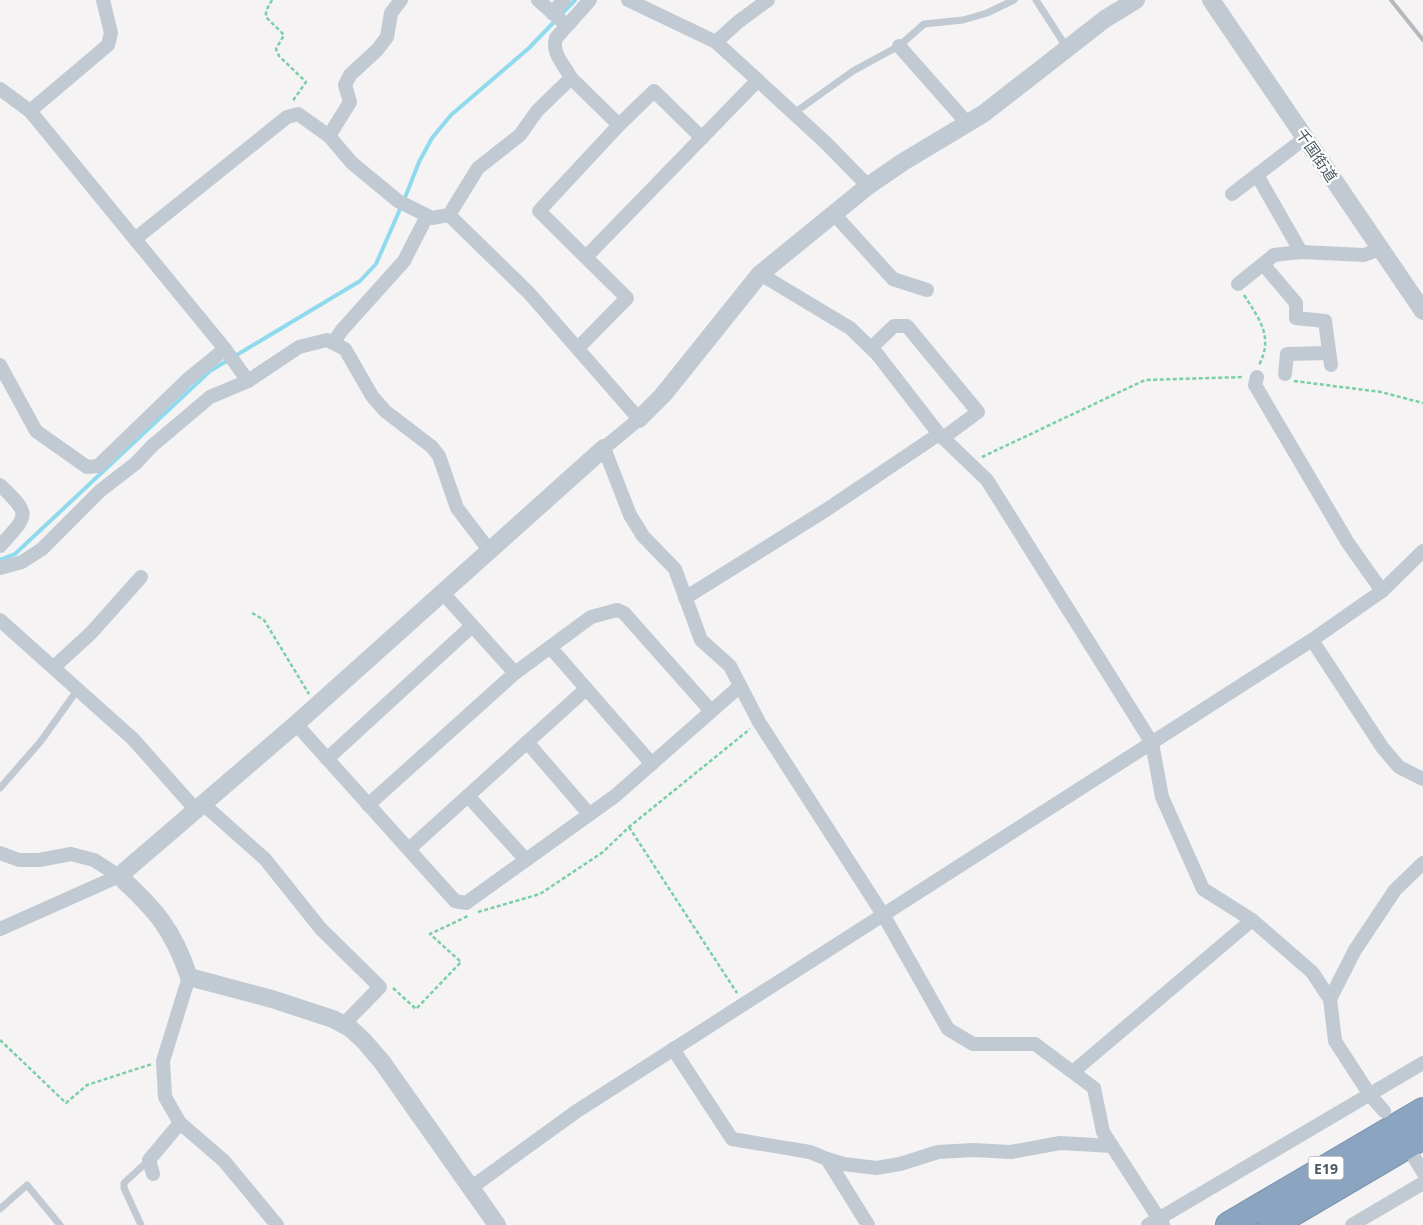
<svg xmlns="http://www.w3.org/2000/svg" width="1423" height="1225" font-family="'Open Sans','Noto Sans JP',sans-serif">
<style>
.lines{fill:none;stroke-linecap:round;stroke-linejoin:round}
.stream{stroke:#90daee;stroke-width:4}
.motorway-casing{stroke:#7690ad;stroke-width:28}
.path{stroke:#7ad0a6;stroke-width:2.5;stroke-dasharray:4 2.5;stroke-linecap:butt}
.service{stroke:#c1cad2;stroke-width:7}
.minor{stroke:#c1cad2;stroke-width:14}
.tertiary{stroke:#c1cad2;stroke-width:18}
.motorway{stroke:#8ba5c1;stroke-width:26}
.rail{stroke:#b5b8bd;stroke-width:4}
.labels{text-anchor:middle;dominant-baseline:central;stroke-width:4.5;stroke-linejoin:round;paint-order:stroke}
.shield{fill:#fff;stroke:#808990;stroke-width:1}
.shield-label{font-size:14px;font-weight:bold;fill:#4a5661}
.street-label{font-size:15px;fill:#4a5661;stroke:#fff}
</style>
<rect width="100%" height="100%" fill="#f5f3f3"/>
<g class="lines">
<!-- stream -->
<g class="stream">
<polyline points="404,200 419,162 432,138 451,115 529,48 575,0"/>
<polyline points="0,560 15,554 210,371 360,281 376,264 401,207"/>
</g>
<!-- motorway casing -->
<g class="motorway-casing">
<g id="motorway">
<polyline points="1229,1225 1423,1111"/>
<polyline points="1272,1225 1423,1136"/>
</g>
</g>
<!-- path -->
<g class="path">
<polyline points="272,0 266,11 266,17 284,35 276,49 279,56 306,82 292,102"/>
<path d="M1244 295C1259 319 1274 336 1259 365"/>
<polyline points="1294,381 1381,392 1423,403"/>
<polyline points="982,457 1145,380 1244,377"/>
<polyline points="252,613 264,620 309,694"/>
<polyline points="629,827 737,993"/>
<polyline points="478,912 540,894 603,852 629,827 750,729"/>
<polyline points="393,988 416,1009 461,962 430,934 468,916"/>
<polyline points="0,1040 66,1103 87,1085 152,1064"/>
</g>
<!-- service -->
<g class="service">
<polyline points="1036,0 1067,48"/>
<polyline points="794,113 853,71 899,46 924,24 963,20 987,13 1014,0"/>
<polyline points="0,788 41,741 78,689"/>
<polyline points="0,1209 27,1185 60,1225"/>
<polyline points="141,1225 124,1188 124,1183 149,1160"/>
</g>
<!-- minor -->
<g class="minor">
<polyline points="538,0 563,22 569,24"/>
<polyline points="628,0 716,42 826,143 868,186"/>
<polyline points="552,13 564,0"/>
<polyline points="716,42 738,22 768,0"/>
<polyline points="899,46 968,124"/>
<polyline points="571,78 619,125 539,211 627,298 578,348"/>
<polyline points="0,89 30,111 225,349 248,381"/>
<polyline points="30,111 108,45 111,33 103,0"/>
<polyline points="619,125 654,91 702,138"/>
<polyline points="329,136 350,102 345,85 350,75 377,50 387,37 391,13 401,0"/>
<polyline points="1257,175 1301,252"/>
<polyline points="1232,194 1305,138"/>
<polyline points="834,214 893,279 927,290"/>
<polyline points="449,215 529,293 639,419 604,448 630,515 643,536 675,569 701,640 730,666 759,722 884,916 948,1029 973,1044 1035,1044 1094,1088 1103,1132 1163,1225"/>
<path d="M135 239 287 117 298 114 329 136 352 163 398 201 432 218 449 215 478 168 520 135 537 111 571 78C565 65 551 54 556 38L590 0"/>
<polyline points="586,257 758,80"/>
<polyline points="760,274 850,328 877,354 939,434 987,480 1152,743 1162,797 1203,889 1252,920 1312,972 1330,999 1335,1041 1370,1095 1384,1111"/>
<polyline points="1238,284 1263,264"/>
<polyline points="333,343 342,330 404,261 427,216"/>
<polyline points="871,348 894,326 907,326 978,412 943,438"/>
<polyline points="0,365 36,431 87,467 98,466 188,379 225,349"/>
<polyline points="1331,365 1325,321 1296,318 1296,303 1263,264 1274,255 1301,252 1364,255 1380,249"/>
<polyline points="1285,374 1287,354 1329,353"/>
<polyline points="1257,377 1255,385 1348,543 1382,591"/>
<path d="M0 485C32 515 28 515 0 546"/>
<polyline points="0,568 22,562 42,549 100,491 136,463 152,446 210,397 248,381 299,347 327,340 345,349 372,396 385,411 432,447 439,456 457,508 489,550"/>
<polyline points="442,592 515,673"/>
<polyline points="685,598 826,510 939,434"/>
<polyline points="0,620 133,739 196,810"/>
<polyline points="1312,640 1382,747 1399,767 1423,779"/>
<polyline points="550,647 652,764"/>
<polyline points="54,667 91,633 141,577"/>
<polyline points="296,724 455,901 466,903 615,796 740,686"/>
<polyline points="527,742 589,814"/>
<polyline points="327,759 472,626"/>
<polyline points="468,796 526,860"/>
<polyline points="203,804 265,859 321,929 380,987 343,1025"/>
<polyline points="368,805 515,673 591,617 617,610 624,613 711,711"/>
<polyline points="409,849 586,689"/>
<polyline points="0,853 19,860 39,860 71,854 94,860 119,876"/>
<polyline points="0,929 119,876"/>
<polyline points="189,977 163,1061 165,1097 180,1123 224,1161 277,1225"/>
<polyline points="1330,999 1355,950 1395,890 1423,863"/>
<polyline points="673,1049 732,1139 810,1152 827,1159 868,1225"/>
<polyline points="1074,1071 1252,920"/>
<polyline points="827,1159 844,1164 876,1168 900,1164 938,1152 973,1150 1011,1152 1060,1143 1112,1146"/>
<polyline points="1415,1159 1423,1172"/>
<polyline points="153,1174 149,1160 180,1123"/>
<polyline points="472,1187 577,1111 1312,640 1382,591 1423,551"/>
<polyline points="1148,1225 1423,1063"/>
<polyline points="1352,1225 1423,1183"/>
</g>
<!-- tertiary -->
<g class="tertiary">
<polyline points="1211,0 1423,311"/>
<polyline points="639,419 663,395 760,274 868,186 903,162 983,114 1105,19 1136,0"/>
<path d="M497 1225 382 1062 364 1041 350 1028 333 1019 272 999 189 977C173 929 155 909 119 876L296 724 604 448"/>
</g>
<!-- motorway -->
<use href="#motorway" class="motorway"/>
<!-- rail -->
<polyline class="rail" points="1391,0 1423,40"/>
</g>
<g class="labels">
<!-- shield labels -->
<rect class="shield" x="1308.5" y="1156.5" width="35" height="23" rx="4"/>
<g class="shield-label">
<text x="1326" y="1168">E19</text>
</g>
<!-- street labels -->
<g class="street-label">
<text transform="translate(1317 155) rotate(56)">千国街道</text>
</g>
</g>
</svg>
